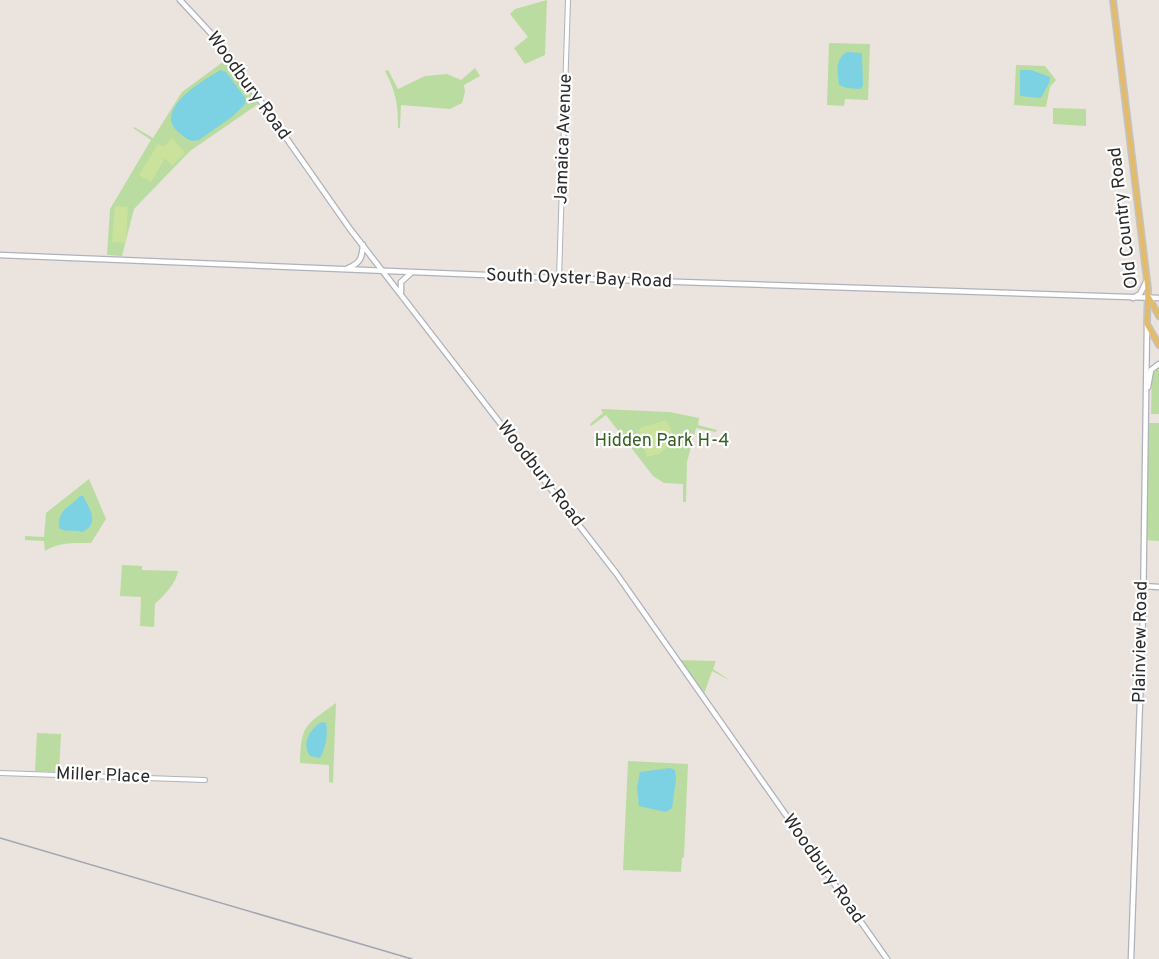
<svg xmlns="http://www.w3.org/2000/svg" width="1159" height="959" font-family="Overpass,sans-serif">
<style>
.green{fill:#badca0}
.pitch{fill:#cbe29d}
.water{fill:#7cd1e2}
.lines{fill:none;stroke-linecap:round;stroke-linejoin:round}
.tertiary-casing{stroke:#afb2ba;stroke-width:6}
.secondary-casing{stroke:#afb2ba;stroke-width:7}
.primary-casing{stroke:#c4c4c4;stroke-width:8}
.tertiary{stroke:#fff;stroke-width:4}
.secondary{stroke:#fff;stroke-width:4.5}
.primary{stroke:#e2bb6c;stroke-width:5}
.rail{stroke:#a1a6b3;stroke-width:1.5}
.labels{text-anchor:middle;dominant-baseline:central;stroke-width:4.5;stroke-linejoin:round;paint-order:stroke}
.street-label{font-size:18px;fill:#2b2b2b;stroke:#fff}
.park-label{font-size:18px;fill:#356022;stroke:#fff}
</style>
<rect width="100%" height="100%" fill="#ebe4de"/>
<!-- green -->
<g class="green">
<polygon points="547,0 545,55 525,64 514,48 528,37 510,14 515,9"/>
<polygon points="829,43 870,44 868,100 845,99 844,106 827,105"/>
<polygon points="227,59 258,104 190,151 134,209 122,256 107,255 110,209 151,140 133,128 134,127 153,138 182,92"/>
<polygon points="1016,65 1045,66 1056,80 1050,87 1046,107 1014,105"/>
<path d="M475 68 480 76 464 85 465 92 462 103 450 109 401 105 400 128H398C398 104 396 92 385 71L388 70 398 89 425 76 447 74 461 80Z"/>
<polygon points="1053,108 1086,109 1086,126 1053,124"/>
<polygon points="1159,366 1159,414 1151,414 1152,372"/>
<polygon points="601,409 670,412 699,418 698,425 717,430 716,432 696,428 687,462 686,502 683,502 683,484 664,483 653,476 606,415 591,426 590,424 603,413"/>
<polygon points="1146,423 1159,423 1159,541 1144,540"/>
<path d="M89 479 106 519 91 543C74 543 59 542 45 551L44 541 25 540V536L44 537 46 513Z"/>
<path d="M122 565 142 566V570L178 571C176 584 164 595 155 604L154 627 140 626 141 597 120 596Z"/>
<polygon points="677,660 716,661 713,669 731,681 712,671 703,697"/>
<path d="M336 703 333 783 329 782V765L300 763C301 724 305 726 336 703Z"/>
<polygon points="37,733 61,734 59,772 35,771"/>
<polygon points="628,761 688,764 684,857 682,858 681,872 623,870"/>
</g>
<!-- pitch -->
<g class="pitch">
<polygon points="172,138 185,153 172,166 165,158 151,182 139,175 158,144 164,147"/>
<polygon points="115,206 128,207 126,243 112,242"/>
<polygon points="666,420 672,431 670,445 659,454 647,457 639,431 640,428"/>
</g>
<!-- water -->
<g class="water">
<path d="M847 52 862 53 863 86 860 89 847 88 839 85C838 73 834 60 847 52Z"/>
<path d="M221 70 226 72 246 99 245 104 233 116 199 140C191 142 188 140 182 135 149 112 201 81 221 70Z"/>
<polygon points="1021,70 1031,70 1050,77 1049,83 1041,98 1020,96 1020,71"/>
<path d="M80 496H83C90 509 100 524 82 532 73 529 66 533 59 528 58 509 68 509 80 496Z"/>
<path d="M322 722 326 723C328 735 326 747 320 758L310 756C301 744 310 728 322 722Z"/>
<polygon points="670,768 675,770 676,779 672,808 666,812 639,806 637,788 640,772"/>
</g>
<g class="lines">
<!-- tertiary casing -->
<g class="tertiary-casing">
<g id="tertiary">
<polyline points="559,278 568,0"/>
<polyline points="0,773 205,780"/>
</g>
</g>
<!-- secondary casing -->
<g class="secondary-casing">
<g id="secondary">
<polyline points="180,0 219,42 350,229 616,573 887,959"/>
<polyline points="0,255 559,278 1159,298"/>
<path d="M348 268C361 263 362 257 363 245"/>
<polyline points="401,292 401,282 411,273"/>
<polyline points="1133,298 1140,294 1147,280"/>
<polyline points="1148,387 1151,370 1159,364"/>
<polyline points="1143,586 1159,587"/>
<polyline points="1131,959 1143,614 1147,324"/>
</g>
</g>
<!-- primary casing -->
<g class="primary-casing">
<g id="primary">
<polyline points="1113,0 1148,289 1147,324 1159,345"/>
<polyline points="1149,298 1159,316"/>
</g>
</g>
<!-- tertiary -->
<use href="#tertiary" class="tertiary"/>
<!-- secondary -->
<use href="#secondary" class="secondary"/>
<!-- primary -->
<use href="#primary" class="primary"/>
<!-- rail -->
<polyline class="rail" points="0,838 412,959"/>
</g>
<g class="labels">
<!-- street labels -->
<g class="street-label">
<text transform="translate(248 86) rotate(54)">Woodbury Road</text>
<text transform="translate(564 139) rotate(-88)">Jamaica Avenue</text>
<text transform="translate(1124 218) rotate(-97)">Old Country Road</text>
<text transform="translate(579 279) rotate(2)">South Oyster Bay Road</text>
<text transform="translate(540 474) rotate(52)">Woodbury Road</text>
<text transform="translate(1141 642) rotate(-89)">Plainview Road</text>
<text transform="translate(103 776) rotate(2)">Miller Place</text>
<text transform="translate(823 869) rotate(55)">Woodbury Road</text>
</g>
<!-- park labels -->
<g class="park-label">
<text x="662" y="441">Hidden Park H-4</text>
</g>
</g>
</svg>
